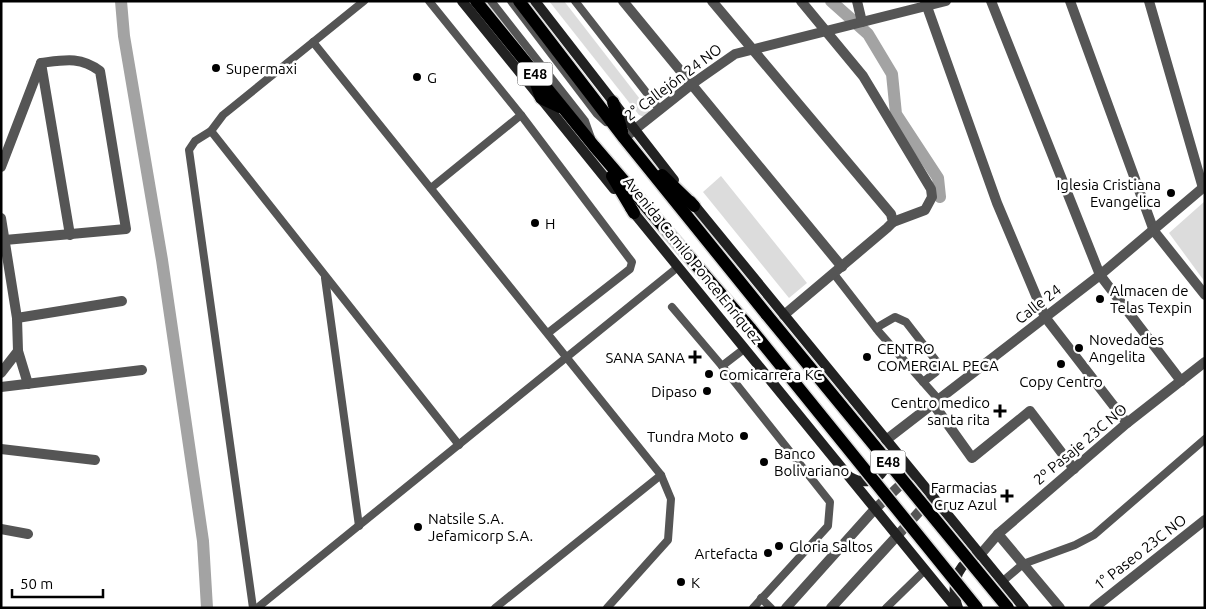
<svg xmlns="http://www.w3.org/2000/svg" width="1206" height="609" font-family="Ubuntu,sans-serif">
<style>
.green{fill:#dcdcdc}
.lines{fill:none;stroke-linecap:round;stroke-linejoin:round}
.canal{stroke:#a3a3a3;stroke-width:12}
.primary-casing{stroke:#dbdbdb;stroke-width:15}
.service{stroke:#555;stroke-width:8}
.minor{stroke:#555;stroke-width:10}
.tertiary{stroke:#555;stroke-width:10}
.secondary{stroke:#222;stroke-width:10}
.primary{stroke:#000;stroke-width:12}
.primary-bridge-casing{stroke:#dbdbdb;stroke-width:15;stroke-linecap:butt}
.primary-bridge{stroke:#000;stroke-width:12}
.poi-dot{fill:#000;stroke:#fff;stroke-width:2}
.labels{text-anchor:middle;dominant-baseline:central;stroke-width:5;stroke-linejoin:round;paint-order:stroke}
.shield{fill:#fff;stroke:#4c4c4c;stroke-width:1}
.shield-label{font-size:14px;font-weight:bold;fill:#000}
.poi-label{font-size:15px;fill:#000;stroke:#fff;text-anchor:start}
.street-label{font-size:15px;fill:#000;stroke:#fff}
</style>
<rect width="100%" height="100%" fill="#fff"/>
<!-- green -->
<g class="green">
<polygon points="549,1 564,1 650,112 644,117 639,115"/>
<polygon points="721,176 807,283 789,298 703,192"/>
<polygon points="1205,201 1205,282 1169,233"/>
</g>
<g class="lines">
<!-- canal -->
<g class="canal">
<polyline points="121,1 124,36 162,260 203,541 207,608"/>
<polyline points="831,1 868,34 892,74 896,114 938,178 940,197"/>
</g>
<!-- primary casing -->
<g class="primary-casing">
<g id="primary">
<polyline points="476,1 594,146 751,329"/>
<polyline points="519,1 624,138 767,315"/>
<polyline points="533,75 541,98 560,107"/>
<polyline points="613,102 622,131"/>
<polyline points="662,175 694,206"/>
<polyline points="612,176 634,213"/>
</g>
</g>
<!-- service -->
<g class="service">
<polyline points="429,1 521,115 632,262 630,269 548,333"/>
<polyline points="491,1 585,121 591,138"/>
<polyline points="511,1 597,114 606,122"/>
<polyline points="575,1 660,110"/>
<polyline points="313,42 661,475 671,499 668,540 607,608"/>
<polyline points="211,131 459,445"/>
<polyline points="431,188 521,115"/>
<polyline points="834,274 879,332 939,400"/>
<polyline points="325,278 359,526"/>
<polyline points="672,307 722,366 744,349"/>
<polyline points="876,328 895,317 906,322 937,362 936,372 923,382"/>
<polyline points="722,366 830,502 828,526 753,608"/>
<polyline points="1003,581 1023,564 1075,545 1094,535 1205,439"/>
<polyline points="761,598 771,608"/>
<polyline points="253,608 189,150 195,141 211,131 223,115 364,1"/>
<polyline points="257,608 678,267"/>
<polyline points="495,608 661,475"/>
<polyline points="886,608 924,571"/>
</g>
<!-- minor -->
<g class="minor">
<polyline points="623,1 842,267"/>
<polyline points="712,1 891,214 893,222 887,228 784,315"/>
<polyline points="801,1 863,76 931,189 932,197 925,210 893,222"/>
<polyline points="857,1 862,22"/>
<polyline points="925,1 997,203 1045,317"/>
<polyline points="991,1 1100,275 1181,381"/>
<polyline points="1070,1 1154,231 1205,295"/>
<polyline points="1149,1 1203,188"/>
<polyline points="41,63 70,235"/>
<polyline points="624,138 692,84 735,54 946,1"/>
<path d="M1 167 41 63C64 60 80 56 100 71L126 229 5 240"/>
<polyline points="1,218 17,318 18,351 28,384"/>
<polyline points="17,318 122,301"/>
<polyline points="1,373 18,351"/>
<polyline points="1,387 142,370"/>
<polyline points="934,405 972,458 1030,411 1074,469"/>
<polyline points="1127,423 1205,362"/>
<polyline points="1,449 95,460"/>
<polyline points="1,529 28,534"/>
<polyline points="998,534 1060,608"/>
<polyline points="1094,608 1205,520"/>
</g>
<!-- tertiary -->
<g class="tertiary">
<polyline points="886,440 1100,275 1205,186"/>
<polyline points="980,555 998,534 1127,423 1045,317"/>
<polyline points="786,608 874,510 913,473"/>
<polyline points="831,608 929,501"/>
</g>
<!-- secondary -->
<g class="secondary">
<polyline points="462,1 614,189"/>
<polyline points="535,1 674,180"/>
<polyline points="691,201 1024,608"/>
<polyline points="630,208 956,608"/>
<path d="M850 477C869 488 886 476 889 456"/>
<path d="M958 608C951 588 954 568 974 557"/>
</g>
<!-- primary -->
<use href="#primary" class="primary"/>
<!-- primary-bridge casing -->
<g class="primary-bridge-casing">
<g id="primary-bridge">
<polyline points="767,315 1008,608"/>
<polyline points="751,329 977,608"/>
</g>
</g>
<!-- primary-bridge -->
<use href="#primary-bridge" class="primary-bridge"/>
</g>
<!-- markers -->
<g class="poi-dot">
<circle cx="216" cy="68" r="5"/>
<circle cx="417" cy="77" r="5"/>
<circle cx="1171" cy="193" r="5"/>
<circle cx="535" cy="223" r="5"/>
<circle cx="1100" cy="299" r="5"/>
<circle cx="1079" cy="348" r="5"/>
<path d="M692.5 349.5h5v5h5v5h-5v5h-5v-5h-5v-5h5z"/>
<circle cx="867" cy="357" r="5"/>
<circle cx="1061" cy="364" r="5"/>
<circle cx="709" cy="374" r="5"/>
<circle cx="707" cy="391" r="5"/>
<path d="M997.5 403.5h5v5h5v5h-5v5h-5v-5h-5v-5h5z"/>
<circle cx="744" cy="436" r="5"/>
<circle cx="764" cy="462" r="5"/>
<path d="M1004.5 488.5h5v5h5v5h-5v5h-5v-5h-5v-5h5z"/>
<circle cx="418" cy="527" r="5"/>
<circle cx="779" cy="546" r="5"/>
<circle cx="768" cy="553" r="5"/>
<circle cx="681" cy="582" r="5"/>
</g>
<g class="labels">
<!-- shield labels -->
<g class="shield">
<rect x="517.5" y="62.5" width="35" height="23" rx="4"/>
<rect x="870.5" y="450.5" width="35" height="23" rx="4"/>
</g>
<g class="shield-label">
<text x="535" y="74">E48</text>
<text x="888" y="462">E48</text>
</g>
<!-- poi labels -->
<g class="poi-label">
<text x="226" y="68">Supermaxi</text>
<text x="427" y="77">G</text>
<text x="1161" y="184" text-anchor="end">Iglesia Cristiana<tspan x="1161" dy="17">Evangelica</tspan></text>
<text x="545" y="223">H</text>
<text x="1110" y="290">Almacen de<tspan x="1110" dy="17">Telas Texpin</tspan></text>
<text x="1089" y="339">Novedades<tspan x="1089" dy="17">Angelita</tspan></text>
<text x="877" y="348">CENTRO<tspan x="877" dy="17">COMERCIAL PECA</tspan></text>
<text x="685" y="357" text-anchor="end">SANA SANA</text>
<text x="719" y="374">Comicarrera KC</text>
<text x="1061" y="381" text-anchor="middle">Copy Centro</text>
<text x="697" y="391" text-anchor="end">Dipaso</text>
<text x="990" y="402" text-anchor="end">Centro medico<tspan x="990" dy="17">santa rita</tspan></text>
<text x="734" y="436" text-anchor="end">Tundra Moto</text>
<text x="774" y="453">Banco<tspan x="774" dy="17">Bolivariano</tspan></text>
<text x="997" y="487" text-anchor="end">Farmacias<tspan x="997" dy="17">Cruz Azul</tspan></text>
<text x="428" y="518">Natsile S.A.<tspan x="428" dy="17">Jefamicorp S.A.</tspan></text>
<text x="789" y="546">Gloria Saltos</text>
<text x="758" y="553" text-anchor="end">Artefacta</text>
<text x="691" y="582">K</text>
</g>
<!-- street labels -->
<g class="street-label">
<text transform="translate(673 82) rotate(-37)">2° Callejón 24 NO</text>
<text transform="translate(693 260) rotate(51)">Avenida Camilo Ponce Enríquez</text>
<text transform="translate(1038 304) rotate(-38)">Calle 24</text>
<text transform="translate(1080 444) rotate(-40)">2º Pasaje 23C NO</text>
<text transform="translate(1140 552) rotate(-38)">1° Paseo 23C NO</text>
</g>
</g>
<!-- border -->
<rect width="1206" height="609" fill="none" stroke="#000000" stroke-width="5"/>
<!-- scale -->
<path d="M12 589v8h91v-8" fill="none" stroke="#000000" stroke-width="2.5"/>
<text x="20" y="589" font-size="15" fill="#000000" stroke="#ffffff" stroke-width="4" paint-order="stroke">50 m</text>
</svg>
